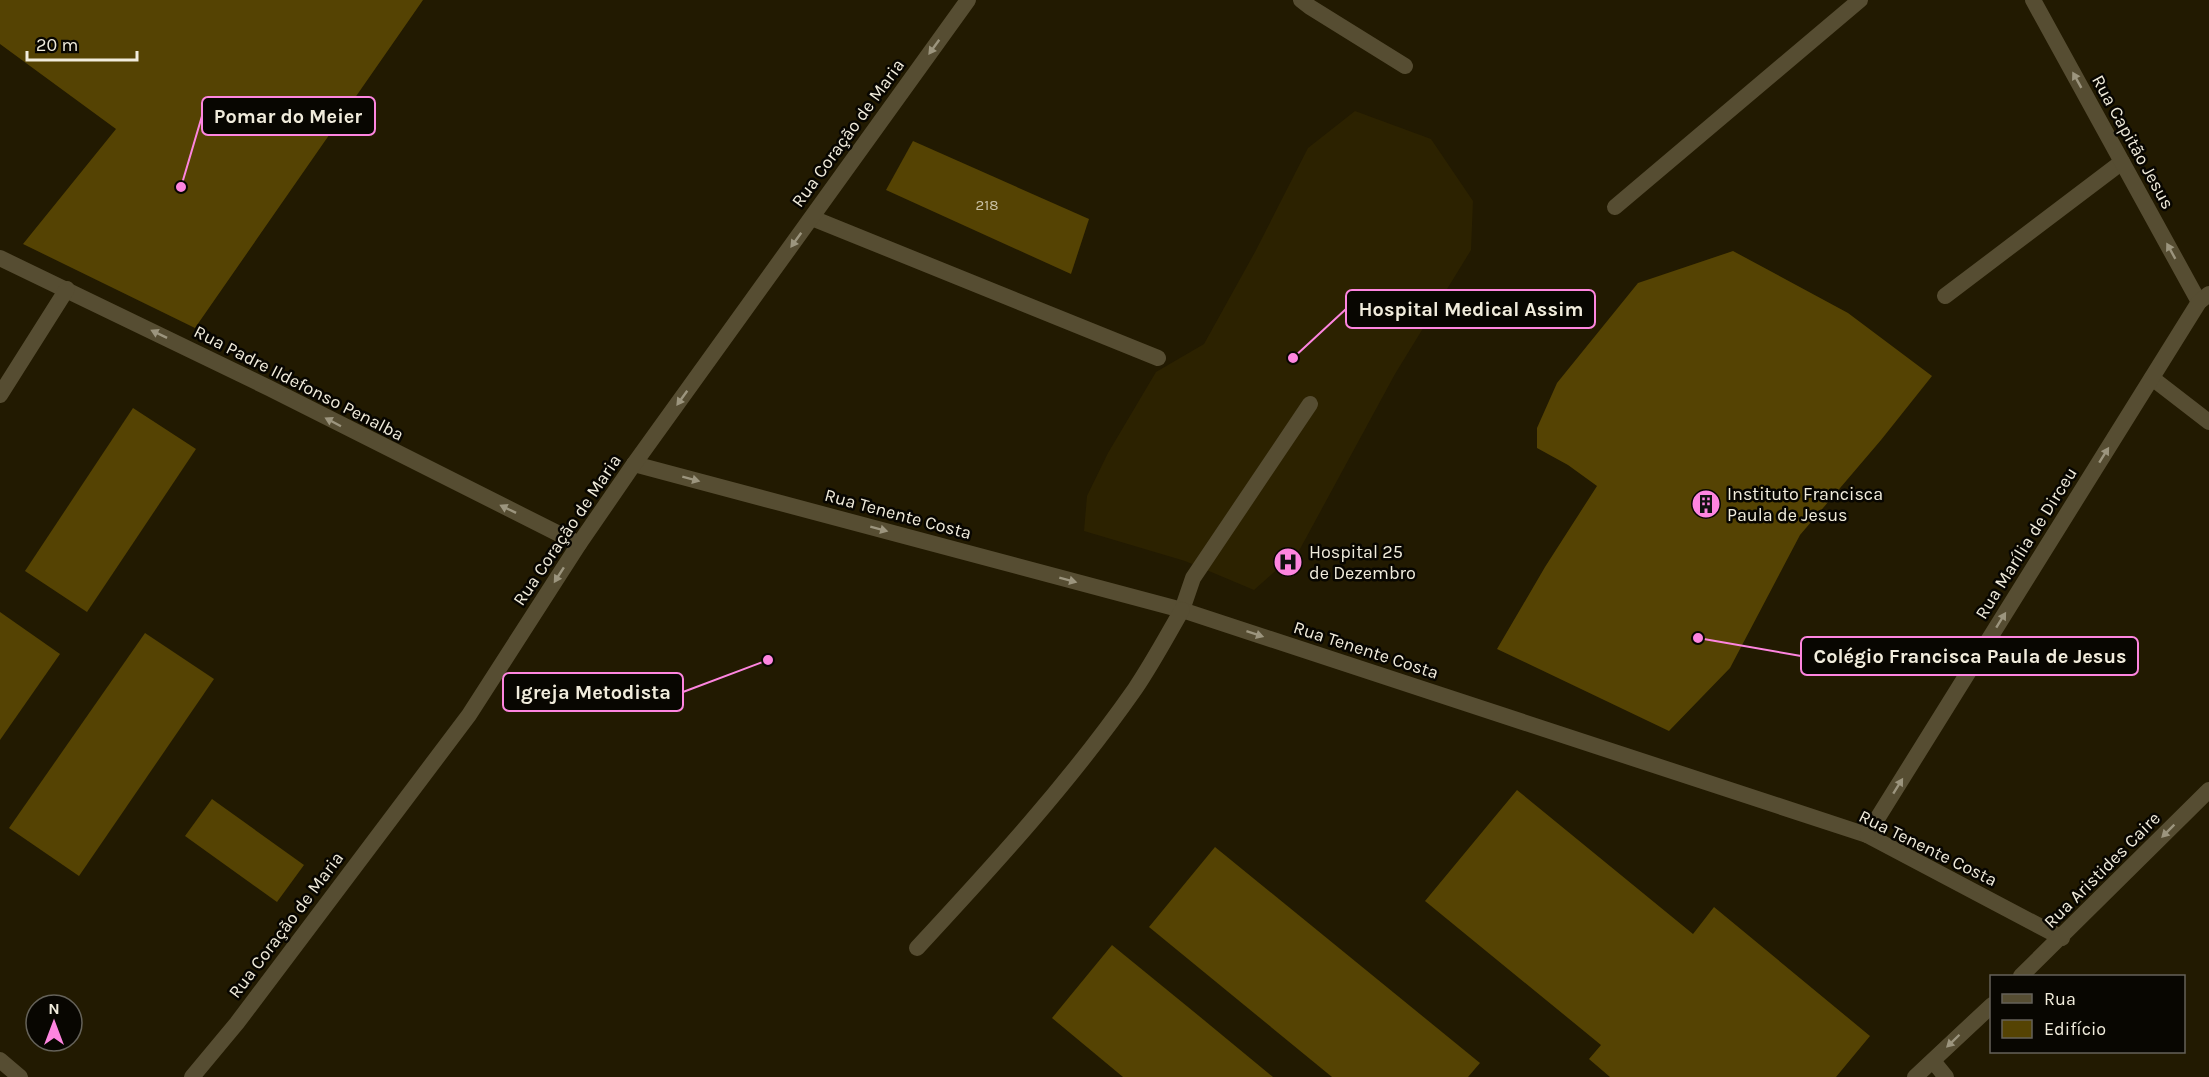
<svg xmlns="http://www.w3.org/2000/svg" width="2209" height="1077" font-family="Karla,sans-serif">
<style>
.built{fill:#2c2200}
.building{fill:#554303}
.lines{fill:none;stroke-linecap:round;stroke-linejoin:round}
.service{stroke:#564d32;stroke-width:16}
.minor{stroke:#564d32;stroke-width:16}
.tertiary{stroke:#564d32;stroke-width:16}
.oneway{fill:#9c957e}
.labels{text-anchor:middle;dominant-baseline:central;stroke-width:5;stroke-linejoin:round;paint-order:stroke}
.number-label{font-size:15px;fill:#cac2a6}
.street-label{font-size:18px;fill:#f1ecdc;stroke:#080601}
.poi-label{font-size:18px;fill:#f1ecdc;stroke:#080601;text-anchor:start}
.leader{fill:none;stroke:#fe85e0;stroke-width:2}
.callout-dot{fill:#fe85e0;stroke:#080601;stroke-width:2}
.callout{fill:#080601;stroke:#fe85e0;stroke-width:2}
.callout-label{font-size:20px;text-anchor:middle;font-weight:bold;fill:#f1ecdc}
</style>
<rect width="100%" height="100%" fill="#221a01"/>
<!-- built -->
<polygon class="built" points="1355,111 1431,139 1473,201 1471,250 1395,374 1300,549 1254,590 1185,561 1084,531 1087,496 1108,453 1156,372 1204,344 1255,252 1308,148"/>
<!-- building -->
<g class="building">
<polygon points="0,0 423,0 195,328 23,244 116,129 0,44"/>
<polygon points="913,141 1089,219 1071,274 886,190"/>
<polygon points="1733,251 1848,313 1932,376 1881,440 1800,535 1730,668 1669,731 1497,649 1545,567 1597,486 1568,465 1537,448 1537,428 1557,383 1638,283"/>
<polygon points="133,408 196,449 87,612 25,571"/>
<polygon points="0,612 60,654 0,740"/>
<polygon points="145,633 214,679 79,876 9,828"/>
<polygon points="1517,790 1693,934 1714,907 1870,1036 1836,1077 1610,1077 1589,1059 1601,1045 1425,901"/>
<polygon points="212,799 304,865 277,902 185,836"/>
<polygon points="1215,847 1480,1063 1468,1077 1332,1077 1149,927"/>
<polygon points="1112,945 1199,1016 1273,1077 1123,1077 1052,1018"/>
</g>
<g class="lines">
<!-- service -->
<g class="service">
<polyline points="812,218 1158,358"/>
<polyline points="1945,296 2122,162"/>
<polyline points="1182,610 1193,578 1310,404"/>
</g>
<!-- minor -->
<g class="minor">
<polyline points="1301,0 1310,7 1405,66"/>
<polyline points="2033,0 2199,302"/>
<polyline points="1615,207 1860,0"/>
<polyline points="0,258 269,388 579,544"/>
<polyline points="2152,378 2209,422"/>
<polyline points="0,395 67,289"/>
<polyline points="634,464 1182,610 1867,835 2062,938"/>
<polyline points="1867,835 2199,302 2209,294"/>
<path d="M917 948C994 865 1070 782 1135 689 1152 664 1167 636 1182 610"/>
<polyline points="0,1060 20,1077"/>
<polyline points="1933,1061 1946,1077"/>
</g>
<!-- tertiary -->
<g class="tertiary">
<polyline points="2021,976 2209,790"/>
<polyline points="192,1077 237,1023 469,715 579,544 634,464 968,0"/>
<polyline points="1915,1077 1992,1005"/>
</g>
</g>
<!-- one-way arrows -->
<defs><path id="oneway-solid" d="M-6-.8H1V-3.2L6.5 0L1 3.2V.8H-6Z" transform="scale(1.5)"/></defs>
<g class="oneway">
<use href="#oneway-solid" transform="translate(934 47) rotate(126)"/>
<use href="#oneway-solid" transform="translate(2077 80) rotate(-119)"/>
<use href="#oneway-solid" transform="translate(796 240) rotate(126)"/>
<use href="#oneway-solid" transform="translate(2171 251) rotate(-119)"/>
<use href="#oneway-solid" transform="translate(159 334) rotate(-154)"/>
<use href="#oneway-solid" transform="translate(682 398) rotate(126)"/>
<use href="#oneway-solid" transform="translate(333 422) rotate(-152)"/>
<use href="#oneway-solid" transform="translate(2104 455) rotate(-58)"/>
<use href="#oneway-solid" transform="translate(691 479) rotate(15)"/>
<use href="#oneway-solid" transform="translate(508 509) rotate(-154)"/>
<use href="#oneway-solid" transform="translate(879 529) rotate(15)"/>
<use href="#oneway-solid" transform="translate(559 575) rotate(123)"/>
<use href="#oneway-solid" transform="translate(1068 580) rotate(15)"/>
<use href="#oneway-solid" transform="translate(2001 620) rotate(-58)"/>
<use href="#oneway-solid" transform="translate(1255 634) rotate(18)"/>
<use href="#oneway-solid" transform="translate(1898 786) rotate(-58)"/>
<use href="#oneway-solid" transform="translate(2168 831) rotate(135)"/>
<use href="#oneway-solid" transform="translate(1953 1041) rotate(136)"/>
</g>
<!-- icons -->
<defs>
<g id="building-disc" transform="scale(1.5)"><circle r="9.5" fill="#fe85e0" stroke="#080601"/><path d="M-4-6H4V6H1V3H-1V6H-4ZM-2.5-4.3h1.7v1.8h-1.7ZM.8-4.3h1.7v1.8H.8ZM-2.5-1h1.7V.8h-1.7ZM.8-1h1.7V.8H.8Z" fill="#111"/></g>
<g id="hospital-disc" transform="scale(1.5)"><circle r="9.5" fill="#fe85e0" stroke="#080601"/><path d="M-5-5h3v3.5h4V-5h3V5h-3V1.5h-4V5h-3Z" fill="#111"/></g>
</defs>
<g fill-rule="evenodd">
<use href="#building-disc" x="1706" y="504"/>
<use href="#hospital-disc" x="1288" y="562"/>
</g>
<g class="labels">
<!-- number labels -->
<g class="number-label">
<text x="987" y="205">218</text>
</g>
<!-- street labels -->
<g class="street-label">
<text transform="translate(848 133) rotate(-54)">Rua Coração de Maria</text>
<text transform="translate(2133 142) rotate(61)">Rua Capitão Jesus</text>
<text transform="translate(299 383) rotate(27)">Rua Padre Ildefonso Penalba</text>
<text transform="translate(898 514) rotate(15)">Rua Tenente Costa</text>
<text transform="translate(567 530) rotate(-56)">Rua Coração de Maria</text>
<text transform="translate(2026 543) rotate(-58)">Rua Marília de Dirceu</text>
<text transform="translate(1366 650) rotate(18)">Rua Tenente Costa</text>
<text transform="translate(1928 848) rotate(26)">Rua Tenente Costa</text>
<text transform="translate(2102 870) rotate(-45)">Rua Aristides Caire</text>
<text transform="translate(286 925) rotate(-53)">Rua Coração de Maria</text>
</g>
<!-- poi labels -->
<g class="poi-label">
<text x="1727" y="494">Instituto Francisca<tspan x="1727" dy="21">Paula de Jesus</tspan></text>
<text x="1309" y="552">Hospital 25<tspan x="1309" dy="21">de Dezembro</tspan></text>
</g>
</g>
<!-- callouts -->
<path class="leader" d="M181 187L202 116M1293 358L1346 309M1698 638L1801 656M768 660L683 692"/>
<g class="callout-dot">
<circle cx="181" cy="187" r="6"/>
<circle cx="1293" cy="358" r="6"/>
<circle cx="1698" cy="638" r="6"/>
<circle cx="768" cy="660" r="6"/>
</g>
<g class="callout">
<rect x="202" y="97" width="173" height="38" rx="6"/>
<rect x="1346" y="290" width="249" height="38" rx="6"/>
<rect x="1801" y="637" width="337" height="38" rx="6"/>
<rect x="503" y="673" width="180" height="38" rx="6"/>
</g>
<g class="callout-label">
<text x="288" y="123">Pomar do Meier</text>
<text x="1471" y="316">Hospital Medical Assim</text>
<text x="1970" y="663">Colégio Francisca Paula de Jesus</text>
<text x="593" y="699">Igreja Metodista</text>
</g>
<!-- legend -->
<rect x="1990" y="975" width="195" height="78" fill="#080601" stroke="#656259" stroke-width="1.5"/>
<rect x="2002" y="994" width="30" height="9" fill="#564d32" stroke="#656259" stroke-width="1.5"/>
<text x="2044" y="1005" font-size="18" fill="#f1ecdc">Rua</text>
<rect x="2002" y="1020" width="30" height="18" fill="#554303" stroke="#656259" stroke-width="1.5"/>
<text x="2044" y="1035" font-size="18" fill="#f1ecdc">Edifício</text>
<!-- north arrow -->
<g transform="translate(54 1023)"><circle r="28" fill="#080601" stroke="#656259" stroke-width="1.5"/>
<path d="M0-4.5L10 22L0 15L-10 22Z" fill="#fe85e0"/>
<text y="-9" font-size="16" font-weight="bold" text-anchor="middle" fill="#f1ecdc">N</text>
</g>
<!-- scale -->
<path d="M27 51v9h110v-9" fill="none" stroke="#f1ecdc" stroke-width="3"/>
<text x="36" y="51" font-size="18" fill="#f1ecdc" stroke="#080601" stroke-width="4.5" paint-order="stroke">20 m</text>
</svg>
